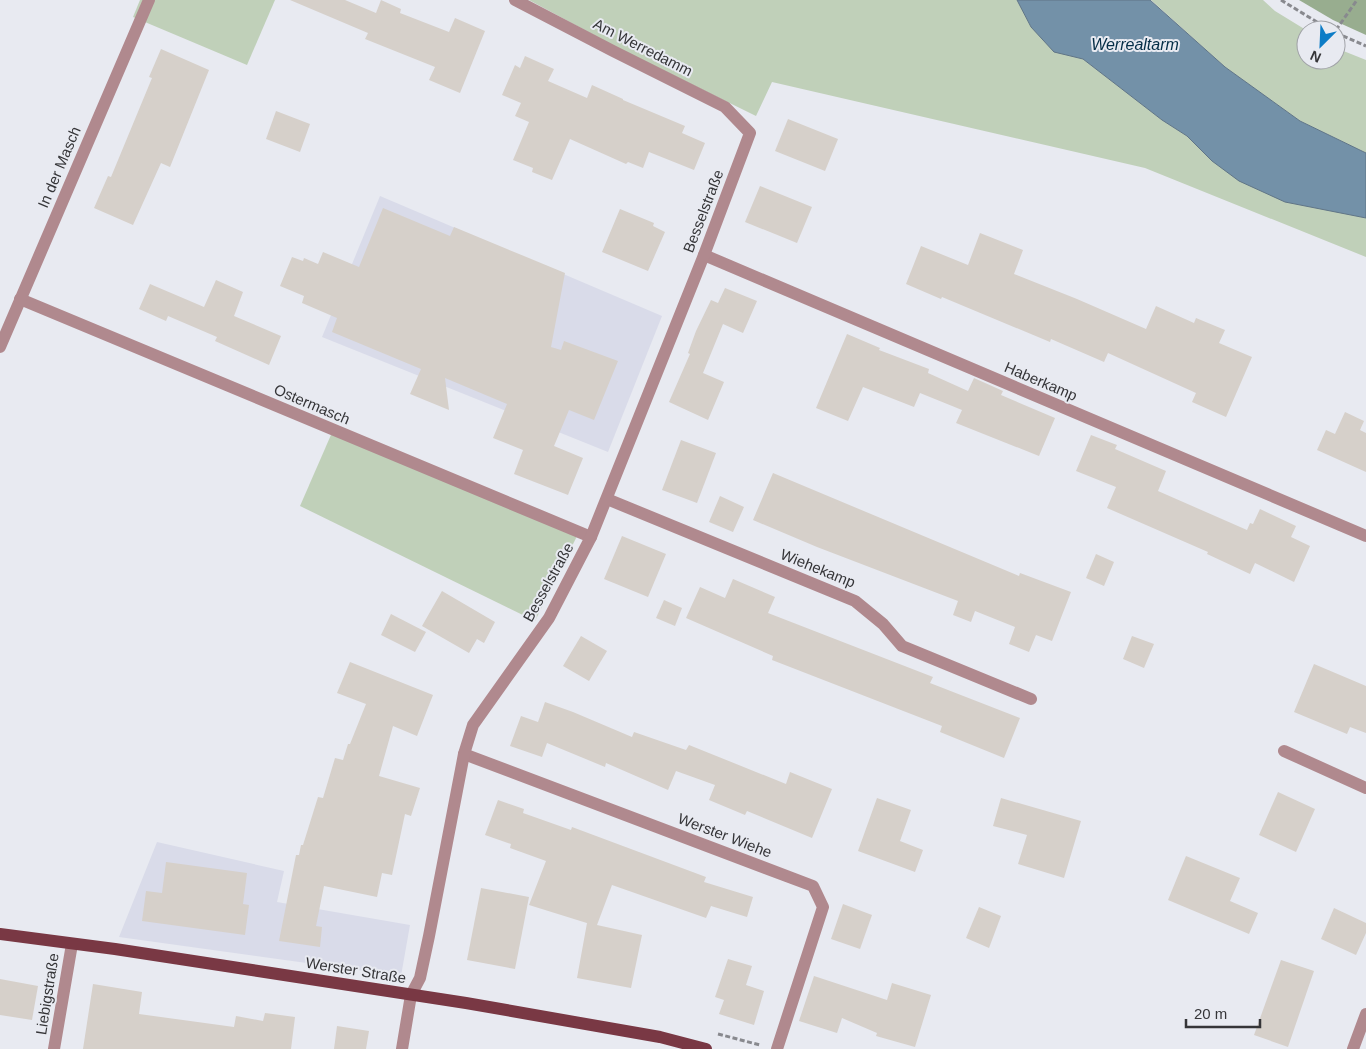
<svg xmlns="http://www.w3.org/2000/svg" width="1366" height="1049" font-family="Arial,sans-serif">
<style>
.built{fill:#d9dbe9}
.green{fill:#c0d0b9}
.forest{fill:#98ad8f}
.water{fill:#7391a8;stroke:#607586}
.building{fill:#d6d0ca}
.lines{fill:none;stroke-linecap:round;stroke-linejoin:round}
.path{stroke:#88898e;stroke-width:3;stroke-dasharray:5 2.5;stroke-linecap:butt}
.minor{stroke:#b0898e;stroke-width:12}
.major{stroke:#793844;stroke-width:12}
.labels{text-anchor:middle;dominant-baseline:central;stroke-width:4;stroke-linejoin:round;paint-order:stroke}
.street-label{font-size:15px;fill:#353538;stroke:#e8eaf1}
.water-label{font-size:16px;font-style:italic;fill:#042d46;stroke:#e8eaf1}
</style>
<rect width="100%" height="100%" fill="#e8eaf1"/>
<!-- built -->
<g class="built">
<polygon points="380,196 662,316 608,452 322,337"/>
<polygon points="157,842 284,871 277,902 410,925 401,976 119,937"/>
</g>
<!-- green -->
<g class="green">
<polygon points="140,0 275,0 247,65 133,17"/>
<polygon points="529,0 1017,0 1031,27 1054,51 1083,59 1162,120 1187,136 1212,161 1366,218 1366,257 1145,168 772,82 756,116 618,48"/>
<polygon points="1151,0 1263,0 1275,11 1306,30 1306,60 1336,60 1336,48 1366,60 1366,153 1300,121 1225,67"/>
<polygon points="334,428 580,530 535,621 300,506"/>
</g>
<!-- forest -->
<polygon class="forest" points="1299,0 1366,0 1366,35 1333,20"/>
<!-- water -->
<polygon class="water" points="1017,0 1150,0 1225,67 1300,121 1366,153 1366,218 1285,202 1239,181 1212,161 1187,136 1162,120 1083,59 1054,52 1031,27"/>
<!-- building -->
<g class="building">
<polygon points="290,0 345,0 376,13 381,0 401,9 400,13 449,32 455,18 485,31 460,93 429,80 435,67 365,39 368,33"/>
<polygon points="161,49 209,70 170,167 161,163 133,225 94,208 108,176 111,177 152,78 149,77"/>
<polygon points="525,56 554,69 548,81 587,98 592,85 623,99 623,100 685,126 682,133 705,143 694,170 649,152 643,168 628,162 626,164 570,139 552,180 532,172 533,168 513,160 529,122 515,116 521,103 502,95 515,65 520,68"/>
<polygon points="276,111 310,124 300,152 266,139"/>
<polygon points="788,119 838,139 825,171 775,151"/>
<polygon points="760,186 812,207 797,243 745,222"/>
<polygon points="383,208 450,236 454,227 565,273 551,347 561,350 564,341 618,361 594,420 569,410 554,446 583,458 568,495 514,474 523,450 493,438 507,404 445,378 449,410 410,394 421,369 332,332 337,318 302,303 304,296 280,286 292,257 303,261 304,258 318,264 323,252 359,267"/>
<polygon points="620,209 654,223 653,226 665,232 648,271 602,252"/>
<polygon points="980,233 1023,250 1014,274 1077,299 1146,329 1156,306 1194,323 1196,318 1225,330 1219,343 1252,357 1226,417 1192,402 1196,393 1108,353 1104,362 1051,339 1050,342 942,297 941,299 906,284 921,246 968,265"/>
<polygon points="216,280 243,292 234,316 281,336 269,365 215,341 217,337 168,316 166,321 139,309 150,284 204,307"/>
<polygon points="725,288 757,301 743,333 723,324 703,373 724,382 708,420 669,402 690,354 688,353 696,331 711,300 718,303"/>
<polygon points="847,334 880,348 879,350 929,369 928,373 968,391 974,378 1003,391 1001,395 1055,418 1039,456 956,423 962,410 920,393 914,407 863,387 848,421 816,408"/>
<polygon points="1345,412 1364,421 1360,430 1366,433 1366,472 1317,450 1326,430 1335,434"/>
<polygon points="1091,435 1117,445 1115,449 1166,471 1158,491 1247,530 1250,523 1253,524 1260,509 1296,526 1291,537 1310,546 1294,582 1255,563 1250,574 1207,554 1208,552 1107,508 1116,487 1076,471"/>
<polygon points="681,440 716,453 697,503 662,490"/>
<polygon points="773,473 1019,576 1020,573 1071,592 1052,641 1036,635 1029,652 1009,644 1015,627 975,611 971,622 953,615 958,601 817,547 753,520"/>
<polygon points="720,496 744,507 733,532 709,522"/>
<polygon points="622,536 666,554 648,597 604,579"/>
<polygon points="1096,554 1114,562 1104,586 1086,578"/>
<polygon points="733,579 775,597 768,613 933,677 930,683 1020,718 1004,758 940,732 942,726 772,660 773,656 686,618 700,587 725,598"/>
<polygon points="442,591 495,622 484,643 477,639 469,653 422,626"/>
<polygon points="664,600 682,608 675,626 656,618"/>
<polygon points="391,614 426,632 415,652 381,635"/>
<polygon points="581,636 607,651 589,681 563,666"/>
<polygon points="1132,636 1154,644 1144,668 1123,659"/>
<polygon points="350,662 433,695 417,736 393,726 379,776 420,788 411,816 405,814 392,875 382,873 377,897 324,886 316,926 322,927 320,947 279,941 296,855 299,855 301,845 303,845 318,797 323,798 335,758 343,760 348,744 350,744 366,704 337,693"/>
<polygon points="1314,664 1366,686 1366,733 1350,727 1347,734 1294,712"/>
<polygon points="545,702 573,712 632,737 634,732 686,750 689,745 786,784 790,772 832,789 812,838 747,811 745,815 709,800 715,785 676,771 668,790 606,763 605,767 547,743 542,757 510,746 521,716 538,722"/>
<polygon points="1278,792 1315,809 1296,852 1259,835"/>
<polygon points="877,798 911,810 900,841 923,850 915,872 858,851"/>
<polygon points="1001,798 1081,821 1064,878 1018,864 1027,835 993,826"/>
<polygon points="498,800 524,809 523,813 571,830 572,827 706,877 704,882 753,897 747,917 711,906 706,918 612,885 597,925 642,935 631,988 577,978 587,923 590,924 529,905 546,861 510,848 511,844 485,835"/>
<polygon points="1186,856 1240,878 1230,901 1258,913 1249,934 1168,900"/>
<polygon points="166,862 247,873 243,904 249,905 245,935 142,921 146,891 162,893"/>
<polygon points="481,888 529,897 515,969 467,960"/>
<polygon points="843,904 872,915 860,949 831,939"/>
<polygon points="979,907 1001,916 989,948 966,938"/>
<polygon points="1334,908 1366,923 1366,933 1356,955 1321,939"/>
<polygon points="728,959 752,966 746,985 764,991 754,1025 719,1014 724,1000 715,997"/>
<polygon points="1281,960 1314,971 1288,1047 1254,1035"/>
<polygon points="814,976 887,1000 892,983 931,995 915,1047 876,1036 877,1033 842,1018 837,1033 799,1021"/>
<polygon points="0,979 38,986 32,1020 0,1015"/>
<polygon points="93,984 142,992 139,1014 234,1027 236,1016 263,1021 265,1013 295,1017 291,1049 83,1049"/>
<polygon points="337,1026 369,1031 366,1049 334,1049"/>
</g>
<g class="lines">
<!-- path -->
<g class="path">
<polyline points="1281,0 1330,30"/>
<polyline points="1336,30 1357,0"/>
<polyline points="1336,33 1366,46"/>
<polyline points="718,1034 760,1045"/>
</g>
<!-- minor -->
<g class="minor">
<polyline points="704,255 1366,536"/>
<polyline points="20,299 591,537"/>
<polyline points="0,347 149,0"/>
<polyline points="607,499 855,601 883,624 902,646 1031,699"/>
<polyline points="1284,751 1366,788"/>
<polyline points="464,754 813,886 823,907 777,1049"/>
<polyline points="54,1049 72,944"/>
<polyline points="402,1049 411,995 420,978 429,936 464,754 473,725 549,618 591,537 704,255 750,133 725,107 613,51 515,0"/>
<polyline points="1353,1049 1366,1014"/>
</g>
<!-- major -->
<polyline class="major" points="0,934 115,949 466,1003 660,1037 706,1049"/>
</g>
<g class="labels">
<!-- street labels -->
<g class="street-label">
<text transform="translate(643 47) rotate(27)">Am Werredamm</text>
<text transform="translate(59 167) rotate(-67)">In der Masch</text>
<text transform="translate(703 211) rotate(-69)">Besselstraße</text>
<text transform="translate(1041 381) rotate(23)">Haberkamp</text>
<text transform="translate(312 404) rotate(23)">Ostermasch</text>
<text transform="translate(818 568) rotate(22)">Wiehekamp</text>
<text transform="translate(548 582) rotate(-61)">Besselstraße</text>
<text transform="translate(725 835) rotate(21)">Werster Wiehe</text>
<text transform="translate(356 970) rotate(9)">Werster Straße</text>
<text transform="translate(47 994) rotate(-81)">Liebigstraße</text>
</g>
<!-- water labels -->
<g class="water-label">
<text x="1135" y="44">Werrealtarm</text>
</g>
</g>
<!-- north arrow -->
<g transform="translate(1321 45) rotate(204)"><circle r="24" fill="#e8eaf1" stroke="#a0a2a7"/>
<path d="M0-4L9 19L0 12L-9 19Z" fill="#0d7cc6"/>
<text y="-8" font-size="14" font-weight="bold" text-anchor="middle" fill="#353538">N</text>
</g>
<!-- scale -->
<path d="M1186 1019v8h74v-8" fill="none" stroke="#353538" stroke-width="2.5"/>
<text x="1194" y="1019" font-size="15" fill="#353538" stroke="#e8eaf1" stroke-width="4" paint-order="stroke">20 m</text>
</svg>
